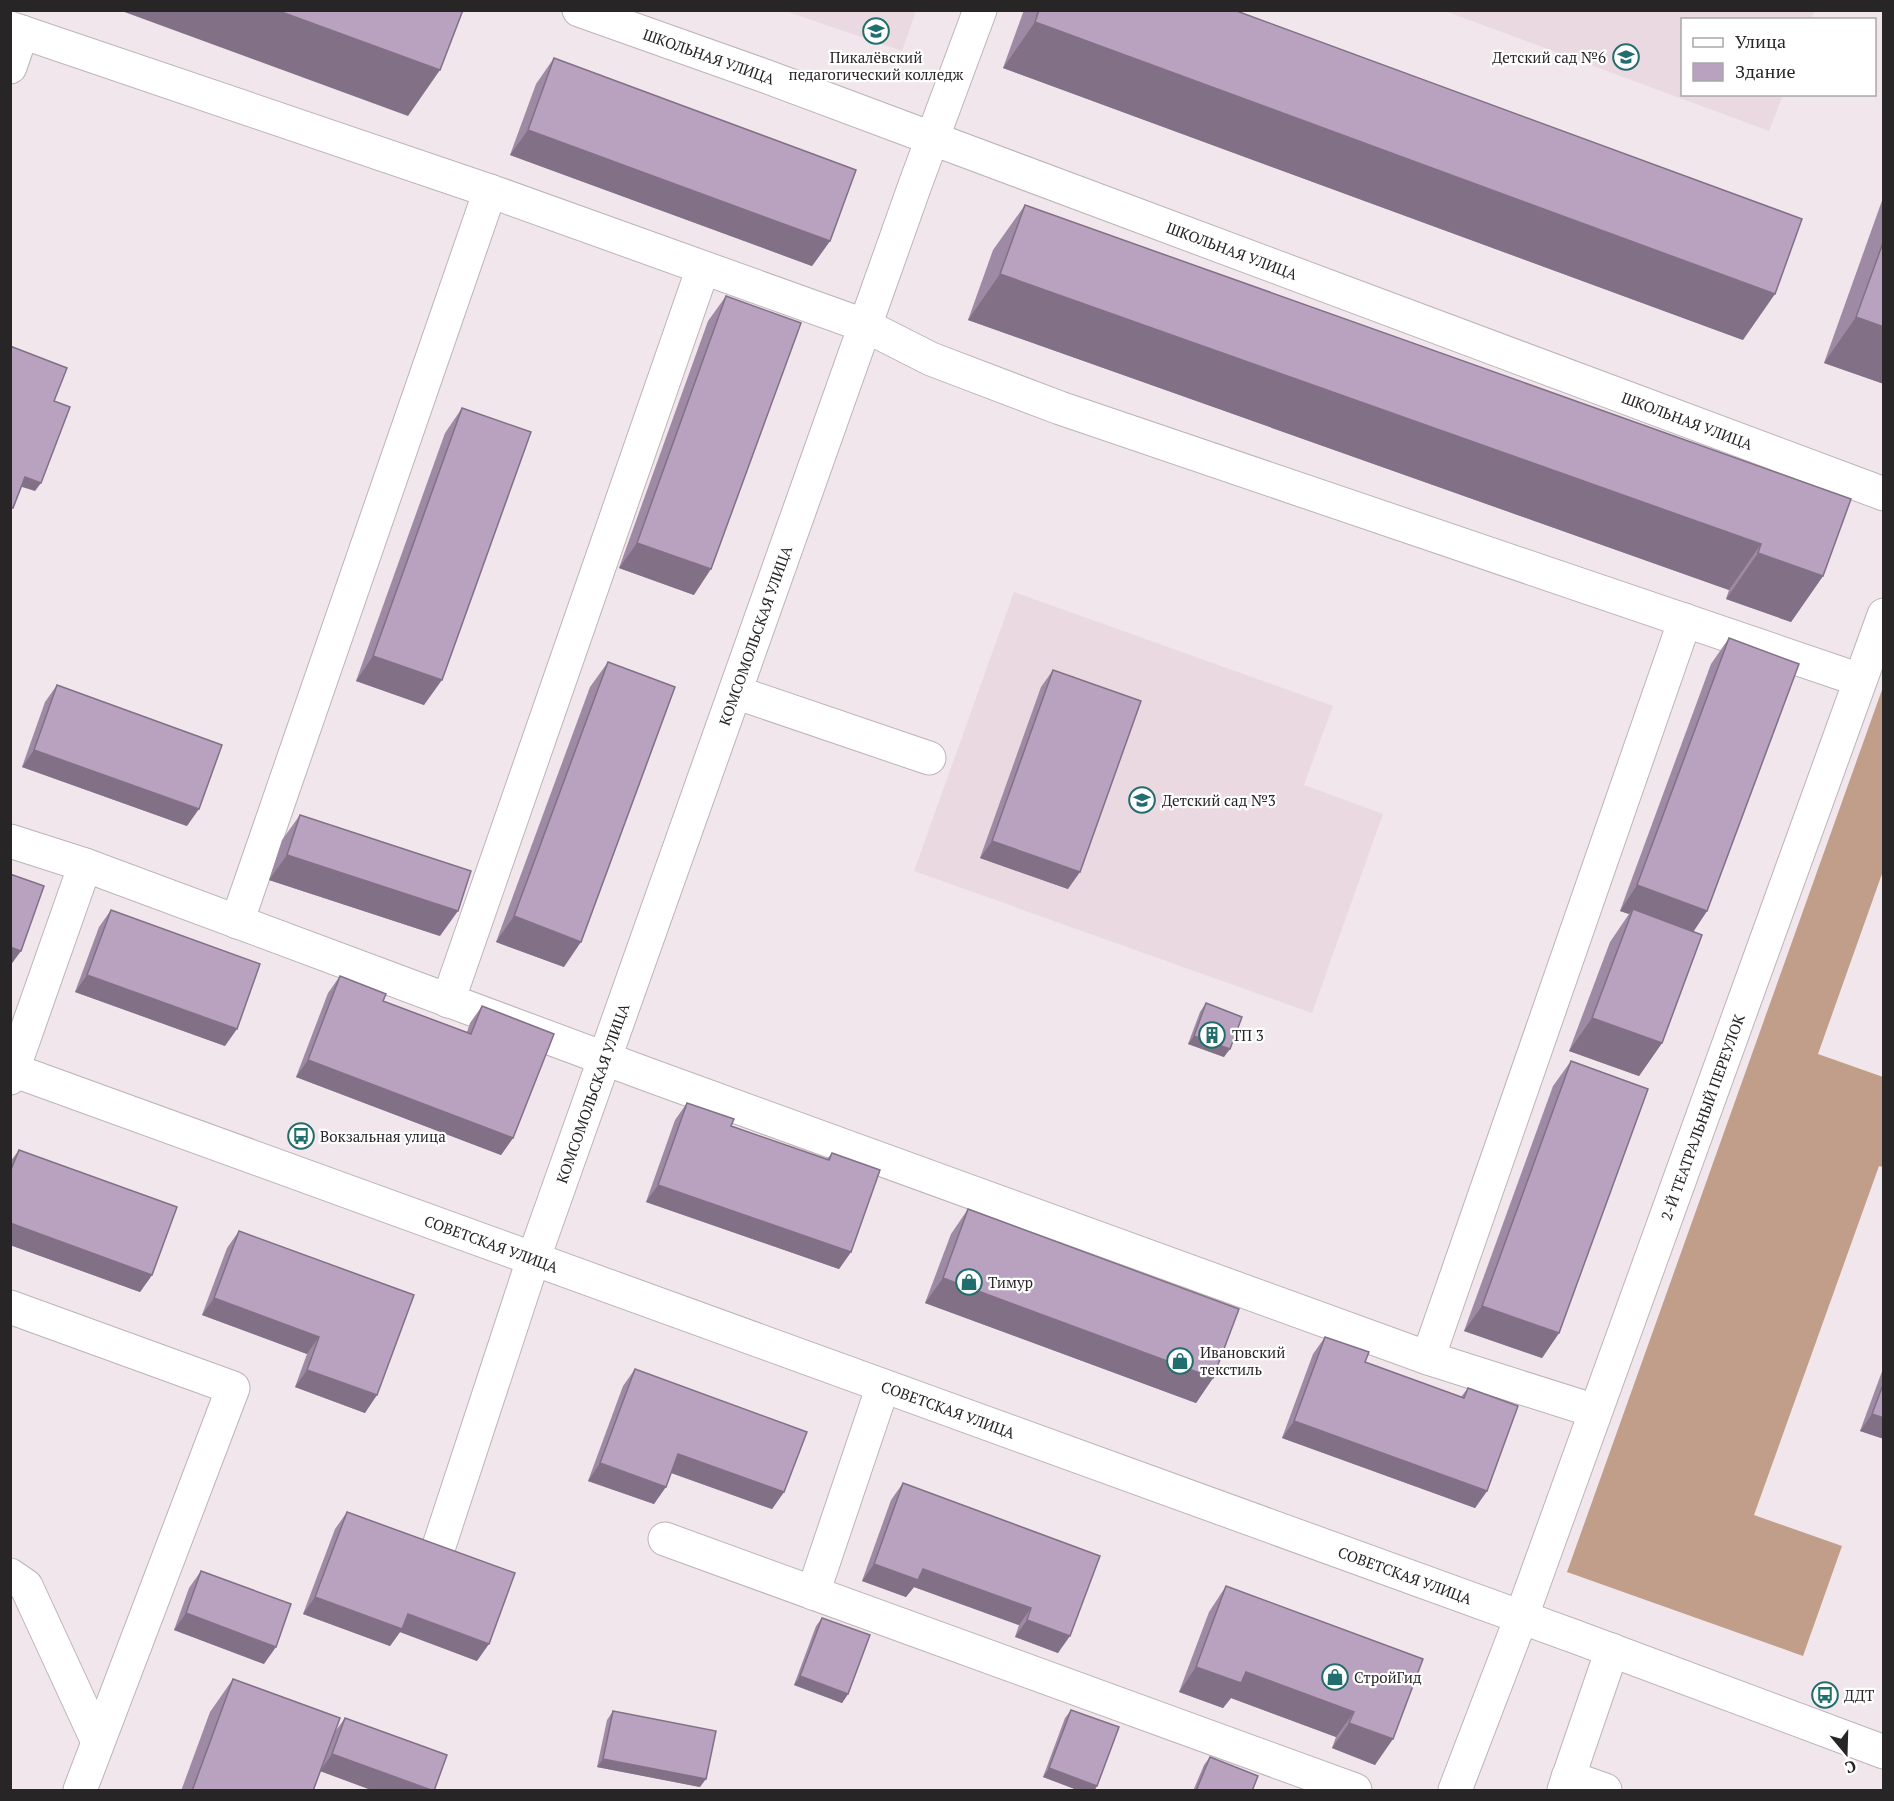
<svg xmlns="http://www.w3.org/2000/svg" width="1894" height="1801" font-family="'PT Serif',serif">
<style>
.built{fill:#ebd9e1}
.forest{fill:#c19e8a}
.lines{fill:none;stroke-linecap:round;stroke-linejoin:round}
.minor-casing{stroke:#bdb3b8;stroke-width:35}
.minor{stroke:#fff;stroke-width:33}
.wall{fill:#9f8aa5}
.shaded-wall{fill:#827186}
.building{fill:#b9a1c0;stroke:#827186;stroke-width:1.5}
.labels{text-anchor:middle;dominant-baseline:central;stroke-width:4.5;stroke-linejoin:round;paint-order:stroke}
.street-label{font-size:15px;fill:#282526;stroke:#fff}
.poi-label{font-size:15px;fill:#282526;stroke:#fff;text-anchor:start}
</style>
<rect width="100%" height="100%" fill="#f0e6eb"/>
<!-- built -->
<g class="built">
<polygon points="785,11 916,11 902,51"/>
<polygon points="1445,11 1815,11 1811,19 1682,20 1682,94 1783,95 1769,131"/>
<polygon points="1014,592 1333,706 1304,785 1383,814 1312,1013 914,871"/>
</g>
<!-- forest -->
<polygon class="forest" points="1883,687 1883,871 1818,1054 1883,1077 1883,1167 1879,1166 1754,1515 1842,1546 1803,1656 1567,1572"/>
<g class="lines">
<!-- minor casing -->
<g class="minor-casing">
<g id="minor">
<path id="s1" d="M579 10 765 76 1884 494"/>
<polyline points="10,28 490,191 866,326 931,359 1060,408 1860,680"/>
<polyline points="10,67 22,32"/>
<polyline points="735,692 929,758"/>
<polyline points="10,841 85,865 649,1075 1428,1358 1595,1411"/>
<polyline points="237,922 490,191"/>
<polyline points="448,1001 703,268"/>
<path id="s2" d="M10 1069 1576 1637 1884 1752"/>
<polyline points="10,1078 85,865"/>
<polyline points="10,1307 233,1388 80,1790"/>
<polyline points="1428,1358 1685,620"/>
<polyline points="665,1539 1355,1790"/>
<path id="s3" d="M439 1546 533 1260 915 185 980 10"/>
<polyline points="10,1575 26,1586 98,1742"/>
<polyline points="813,1593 883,1386"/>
<polyline points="1568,1777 1605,1790"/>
<path id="s4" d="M1455 1790 1521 1618 1884 615"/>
<polyline points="1564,1790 1612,1650"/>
</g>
</g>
<!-- minor -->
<use href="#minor" class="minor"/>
</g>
<!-- wall -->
<g class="wall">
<polygon points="1024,10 1234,10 1743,340 1003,68"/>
<polygon points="554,58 830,241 812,266 510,155 536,84"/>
<polygon points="1884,195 1884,384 1824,363"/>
<polygon points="1025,205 1851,499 1823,576 1791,622 1726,599 1729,590 968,320 993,250"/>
<polygon points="726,296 694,595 619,568 708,321"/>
<polygon points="462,408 424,705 356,681 445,433"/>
<polygon points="1729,638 1707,911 1693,931 1662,1043 1639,1076 1569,1051 1610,942 1629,914 1620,911 1711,664"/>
<polygon points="608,662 564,967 496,942 590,687"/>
<polygon points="1053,670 1068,889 980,858 1041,687"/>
<polygon points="57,685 187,826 22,767 45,702"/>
<polygon points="300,815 440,936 269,880 282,840"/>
<polygon points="111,910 225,1046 75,992 99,927"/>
<polygon points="340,976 383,1001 467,1032 470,1023 482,1006 513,1138 501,1155 296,1077 328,993"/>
<polygon points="1206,1003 1224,1057 1188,1044 1200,1012"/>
<polygon points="1571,1061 1559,1333 1542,1358 1464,1331 1553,1086"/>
<polygon points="687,1103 731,1126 827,1159 832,1153 851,1252 839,1269 646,1202 675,1120"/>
<polygon points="19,1150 152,1275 140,1292 10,1245 10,1162"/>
<polygon points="968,1209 1213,1378 1196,1403 925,1303 951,1234"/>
<polygon points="239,1231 414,1295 365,1413 295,1387 307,1354 202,1315 227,1248"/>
<polygon points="1325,1337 1365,1362 1461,1397 1468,1388 1487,1491 1475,1508 1282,1438 1313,1354"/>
<polygon points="1884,1366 1884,1439 1860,1431"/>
<polygon points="635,1369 784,1492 772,1509 671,1473 654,1504 588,1481 623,1386"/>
<polygon points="903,1483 1100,1556 1058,1653 1015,1637 1019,1625 914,1587 906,1597 862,1581 891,1500"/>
<polygon points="347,1512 477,1661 400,1632 390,1646 303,1614 335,1529"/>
<polygon points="201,1571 264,1664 174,1630 189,1588"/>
<polygon points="1226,1586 1423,1659 1375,1765 1332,1748 1336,1737 1231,1698 1223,1708 1179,1692 1209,1612"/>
<polygon points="822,1618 848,1694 842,1703 794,1685 816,1626"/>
<polygon points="233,1679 334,1733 345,1718 434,1791 374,1791 320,1771 313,1791 181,1791 210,1712"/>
<polygon points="1071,1710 1097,1786 1094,1791 1080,1791 1043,1777 1065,1718"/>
<polygon points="613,1711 700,1787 597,1767 607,1720"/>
<polygon points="1210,1757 1252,1791 1193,1791 1204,1765"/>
</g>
<!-- shaded-wall -->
<g class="shaded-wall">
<polygon points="119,10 276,10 440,70 408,116"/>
<polygon points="1035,22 1775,294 1743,340 1003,68"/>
<polygon points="528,130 830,241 812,266 510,155"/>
<polygon points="1000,274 1761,544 1729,590 968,320"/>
<polygon points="1856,317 1884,327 1884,384 1824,363"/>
<polygon points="25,477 41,483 35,491 19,486"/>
<polygon points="637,543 711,569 694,595 619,568"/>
<polygon points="1758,553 1823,576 1791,622 1726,599"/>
<polygon points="373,656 442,680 424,705 356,681"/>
<polygon points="34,750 199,809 187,826 22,767"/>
<polygon points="992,841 1080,872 1068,889 980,858"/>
<polygon points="287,855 458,911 440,936 269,880"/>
<polygon points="1637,885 1707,911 1690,937 1633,909 1629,914 1620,911"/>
<polygon points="514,916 581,942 564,967 496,942"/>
<polygon points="10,947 21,951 10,966"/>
<polygon points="87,975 237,1029 225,1046 75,992"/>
<polygon points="1592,1018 1662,1043 1639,1076 1569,1051"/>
<polygon points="1194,1036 1230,1049 1224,1057 1188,1044"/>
<polygon points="308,1060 513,1138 501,1155 296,1077"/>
<polygon points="658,1185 851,1252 839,1269 646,1202"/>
<polygon points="10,1223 152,1275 140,1292 10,1245"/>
<polygon points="943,1278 1213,1378 1196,1403 925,1303"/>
<polygon points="214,1298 319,1337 307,1354 202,1315"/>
<polygon points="1482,1306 1559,1333 1542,1358 1464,1331"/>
<polygon points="307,1370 377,1395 365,1413 295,1387"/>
<polygon points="1872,1414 1884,1418 1884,1439 1860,1431"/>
<polygon points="1294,1421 1487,1491 1475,1508 1282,1438"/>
<polygon points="678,1454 784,1492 772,1509 666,1471"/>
<polygon points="600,1463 666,1487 654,1504 588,1481"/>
<polygon points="874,1564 923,1569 1031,1608 1019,1625 914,1587 906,1597 862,1581"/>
<polygon points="315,1597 408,1614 489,1644 477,1661 400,1632 390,1646 303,1614"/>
<polygon points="186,1613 276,1647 264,1664 174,1630"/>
<polygon points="1027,1620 1070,1636 1058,1653 1015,1637"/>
<polygon points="1196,1667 1246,1672 1354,1712 1336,1737 1231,1698 1223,1708 1179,1692"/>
<polygon points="800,1676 848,1694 842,1703 794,1685"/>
<polygon points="1349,1723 1393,1739 1375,1765 1332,1748"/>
<polygon points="332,1754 433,1791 374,1791 320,1771"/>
<polygon points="603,1759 706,1779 700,1787 597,1767"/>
<polygon points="1049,1768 1097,1786 1094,1791 1080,1791 1043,1777"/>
</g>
<!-- building -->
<g class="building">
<polygon points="276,10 463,10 440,70"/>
<polygon points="1039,10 1234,10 1802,219 1775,294 1035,22"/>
<polygon points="554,58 856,170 830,241 528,130"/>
<polygon points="1025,205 1851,499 1823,576 1758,553 1761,544 1000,274"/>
<polygon points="1884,240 1884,327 1856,317"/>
<polygon points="726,296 801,323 711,569 637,543"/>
<polygon points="10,346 67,368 54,401 70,407 41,483 25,477 13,508 10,507"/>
<polygon points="462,408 531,432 442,680 373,656"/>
<polygon points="1729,638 1799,664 1707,911 1637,885"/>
<polygon points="608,662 675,687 581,942 514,916"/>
<polygon points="1053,670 1141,701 1080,872 992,841"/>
<polygon points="57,685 222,745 199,809 34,750"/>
<polygon points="300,815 471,871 458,911 287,855"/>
<polygon points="10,874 44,886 21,951 10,947"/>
<polygon points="1633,909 1702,935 1662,1043 1592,1018"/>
<polygon points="111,910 260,964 237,1029 87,975"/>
<polygon points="340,976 386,994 383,1001 471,1034 482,1006 554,1034 513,1138 308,1060"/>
<polygon points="1206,1003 1242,1017 1230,1049 1194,1036"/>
<polygon points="1571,1061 1648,1089 1559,1333 1482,1306"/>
<polygon points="687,1103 734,1119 731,1126 829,1160 832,1153 880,1170 851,1252 658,1185"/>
<polygon points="19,1150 177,1207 152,1275 10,1223 10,1172"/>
<polygon points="968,1209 1239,1309 1213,1378 943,1278"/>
<polygon points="239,1231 414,1295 377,1395 307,1370 319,1337 214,1298"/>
<polygon points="1325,1337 1369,1352 1365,1362 1464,1398 1468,1388 1518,1406 1487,1491 1294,1421"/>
<polygon points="635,1369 807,1432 784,1492 678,1454 666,1487 600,1463"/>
<polygon points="1884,1382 1884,1418 1872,1414"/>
<polygon points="903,1483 1100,1556 1070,1636 1027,1620 1031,1608 923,1569 918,1580 874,1564"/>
<polygon points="347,1512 515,1573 489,1644 408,1614 402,1629 315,1597"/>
<polygon points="201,1571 291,1604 276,1647 186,1613"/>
<polygon points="1226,1586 1423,1659 1393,1739 1349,1723 1354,1712 1246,1672 1241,1683 1196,1667"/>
<polygon points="822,1618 870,1635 848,1694 800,1676"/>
<polygon points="233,1679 340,1718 313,1791 192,1791"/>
<polygon points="1071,1710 1119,1727 1097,1786 1049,1768"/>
<polygon points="613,1711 716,1731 706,1779 603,1759"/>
<polygon points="345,1718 447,1755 434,1791 332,1754"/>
<polygon points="1210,1757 1258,1776 1252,1791 1196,1791"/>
</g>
<!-- icons -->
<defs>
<g id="university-ring" transform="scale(1.35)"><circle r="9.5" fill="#fff" stroke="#226d6d" stroke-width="1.5"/><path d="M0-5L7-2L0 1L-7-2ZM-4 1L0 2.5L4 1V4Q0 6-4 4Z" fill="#226d6d"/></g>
<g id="school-ring" transform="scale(1.35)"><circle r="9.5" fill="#fff" stroke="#226d6d" stroke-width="1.5"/><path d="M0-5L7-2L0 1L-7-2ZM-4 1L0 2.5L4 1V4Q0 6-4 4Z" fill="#226d6d"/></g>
<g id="building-ring" transform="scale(1.35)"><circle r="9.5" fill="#fff" stroke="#226d6d" stroke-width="1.5"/><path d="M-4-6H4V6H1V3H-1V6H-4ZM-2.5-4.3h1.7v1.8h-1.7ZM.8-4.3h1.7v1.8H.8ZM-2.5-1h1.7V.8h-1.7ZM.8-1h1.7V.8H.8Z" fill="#226d6d"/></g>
<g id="bus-ring" transform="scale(1.35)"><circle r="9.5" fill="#fff" stroke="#226d6d" stroke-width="1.5"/><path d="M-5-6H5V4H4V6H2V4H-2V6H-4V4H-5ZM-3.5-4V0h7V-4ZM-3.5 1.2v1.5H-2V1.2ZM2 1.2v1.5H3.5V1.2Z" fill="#226d6d"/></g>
<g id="shop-ring" transform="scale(1.35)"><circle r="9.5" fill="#fff" stroke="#226d6d" stroke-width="1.5"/><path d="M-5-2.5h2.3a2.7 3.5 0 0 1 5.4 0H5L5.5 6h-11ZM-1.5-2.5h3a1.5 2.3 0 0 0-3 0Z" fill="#226d6d"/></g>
</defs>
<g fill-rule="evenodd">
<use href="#university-ring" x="876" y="31"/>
<use href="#school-ring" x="1626" y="57"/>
<use href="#school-ring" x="1142" y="800"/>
<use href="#building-ring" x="1212" y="1035"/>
<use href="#bus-ring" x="301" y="1136"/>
<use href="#shop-ring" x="969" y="1282"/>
<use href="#shop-ring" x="1180" y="1361"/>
<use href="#shop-ring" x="1335" y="1677"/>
<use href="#bus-ring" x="1825" y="1695"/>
</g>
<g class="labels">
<!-- street labels -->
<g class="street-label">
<text stroke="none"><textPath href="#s1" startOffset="138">ШКОЛЬНАЯ УЛИЦА</textPath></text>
<text stroke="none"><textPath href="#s1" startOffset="696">ШКОЛЬНАЯ УЛИЦА</textPath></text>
<text stroke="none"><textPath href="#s1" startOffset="1182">ШКОЛЬНАЯ УЛИЦА</textPath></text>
<text stroke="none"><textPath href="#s3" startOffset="964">КОМСОМОЛЬСКАЯ УЛИЦА</textPath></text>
<text stroke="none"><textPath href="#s3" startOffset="478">КОМСОМОЛЬСКАЯ УЛИЦА</textPath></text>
<text stroke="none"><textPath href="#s4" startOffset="717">2-Й ТЕАТРАЛЬНЫЙ ПЕРЕУЛОК</textPath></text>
<text stroke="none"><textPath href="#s2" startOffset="512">СОВЕТСКАЯ УЛИЦА</textPath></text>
<text stroke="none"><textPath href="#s2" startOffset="998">СОВЕТСКАЯ УЛИЦА</textPath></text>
<text stroke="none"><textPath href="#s2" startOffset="1484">СОВЕТСКАЯ УЛИЦА</textPath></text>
</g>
<!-- poi labels -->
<g class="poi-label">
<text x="876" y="57" text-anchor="middle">Пикалёвский<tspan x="876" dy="17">педагогический колледж</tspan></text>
<text x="1606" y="57" text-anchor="end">Детский сад №6</text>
<text x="1162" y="800">Детский сад №3</text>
<text x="1232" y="1035">ТП 3</text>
<text x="320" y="1136">Вокзальная улица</text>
<text x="988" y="1282">Тимур</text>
<text x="1200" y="1352">Ивановский<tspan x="1200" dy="17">текстиль</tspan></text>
<text x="1354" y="1677">СтройГид</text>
<text x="1844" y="1695">ДДТ</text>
</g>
</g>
<!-- border -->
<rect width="1894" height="1801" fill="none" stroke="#282526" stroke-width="24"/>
<!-- legend -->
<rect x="1681" y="18" width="195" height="78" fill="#ffffff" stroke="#a9a8a8" stroke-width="1.5"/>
<rect x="1693" y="38" width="30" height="9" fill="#ffffff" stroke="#a9a8a8" stroke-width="1.5"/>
<text x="1735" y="48" font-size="18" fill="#282526">Улица</text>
<rect x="1693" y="63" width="30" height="18" fill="#b9a1c0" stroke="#a9a8a8" stroke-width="1.5"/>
<text x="1735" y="78" font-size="18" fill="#282526">Здание</text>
<!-- north arrow -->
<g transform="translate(1846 1753) rotate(161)" stroke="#ffffff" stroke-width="4.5" paint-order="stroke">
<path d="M0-4.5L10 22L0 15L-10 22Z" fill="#282526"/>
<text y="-9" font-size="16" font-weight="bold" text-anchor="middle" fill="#282526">С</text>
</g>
</svg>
